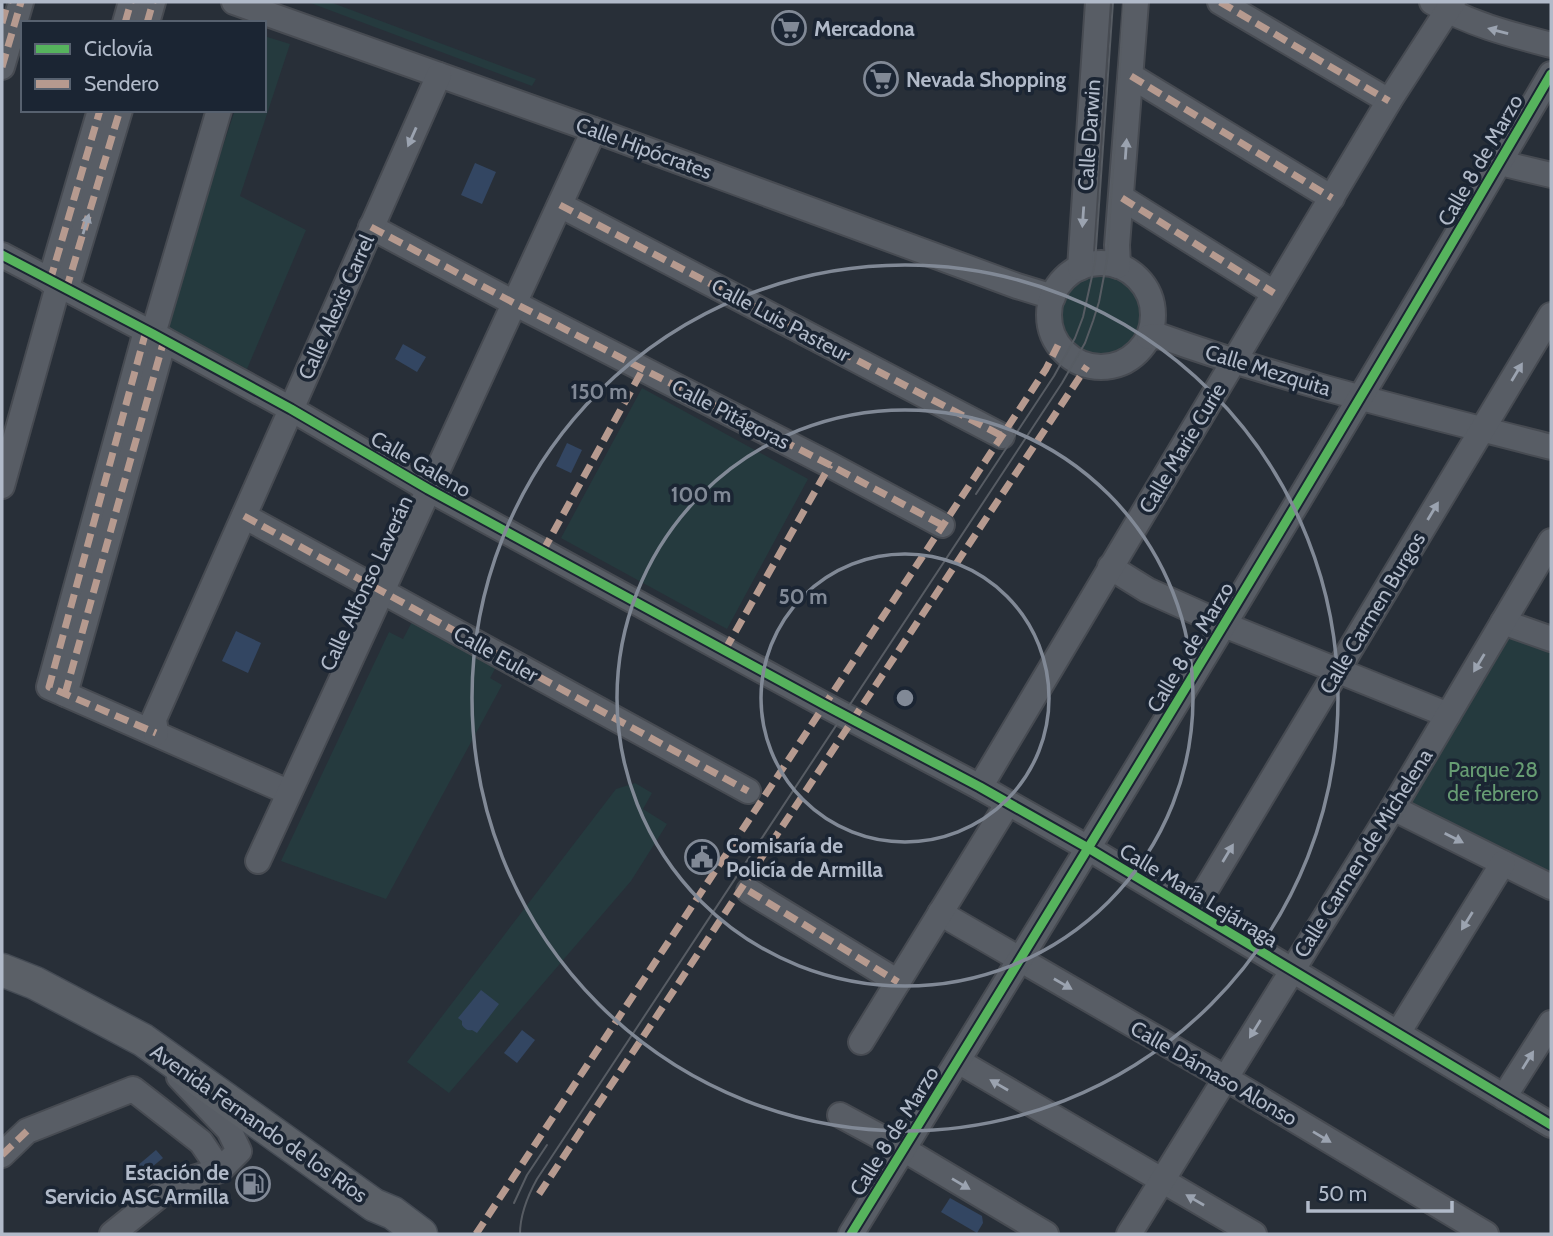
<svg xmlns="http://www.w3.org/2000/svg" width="1553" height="1236" font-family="Cabin,sans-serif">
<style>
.green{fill:#253a3e}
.water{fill:#334662}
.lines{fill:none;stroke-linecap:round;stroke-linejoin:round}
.minor-casing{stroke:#474b52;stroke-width:28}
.major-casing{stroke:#454b54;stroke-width:35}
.minor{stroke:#585d65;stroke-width:24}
.major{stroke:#5b6067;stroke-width:32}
.tram{stroke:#575c63;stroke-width:2}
.quiet{stroke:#b69a8f;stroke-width:7;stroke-dasharray:14 7;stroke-linecap:butt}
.cycleway-casing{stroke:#1b2533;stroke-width:13}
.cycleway{stroke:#56b35d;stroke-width:9}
.oneway{fill:#9ba3b0}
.ring{fill:none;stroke:#818996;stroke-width:3.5}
.labels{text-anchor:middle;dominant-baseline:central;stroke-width:7;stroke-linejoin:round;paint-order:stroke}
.poi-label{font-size:21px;font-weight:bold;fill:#b1bac9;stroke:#1b2533;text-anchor:start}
.street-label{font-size:21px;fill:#b1bac9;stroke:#1b2533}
.park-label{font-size:21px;fill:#679c73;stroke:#1b2533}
.centre{fill:#818996;stroke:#1b2533;stroke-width:3.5}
.ring-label{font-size:21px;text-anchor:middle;font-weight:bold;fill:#818996;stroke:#1b2533;stroke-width:7;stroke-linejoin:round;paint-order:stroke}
</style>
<rect width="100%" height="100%" fill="#282f38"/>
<!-- green -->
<g class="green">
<polygon points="308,2 330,2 536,79 532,86"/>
<polygon points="264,36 290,44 240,196 306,230 247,369 207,348 162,328 235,110 264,110"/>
<circle cx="1101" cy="316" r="42"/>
<polygon points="642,388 808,479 727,629 561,538"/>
<polygon points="412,622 496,667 490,678 502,685 386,899 281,861 389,632 403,639"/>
<polygon points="1505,634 1551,650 1551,877 1410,805"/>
<polygon points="635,783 652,793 643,809 667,824 631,881 449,1093 407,1062 616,789"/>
</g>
<!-- water -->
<g class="water">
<polygon points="475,163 496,172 482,204 461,195"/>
<polygon points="403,344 426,357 417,372 395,359"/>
<polygon points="567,443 582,450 571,473 556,466"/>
<polygon points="236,631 261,643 248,673 222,661"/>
<path d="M481 990 499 1004 477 1033 472 1030C467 1031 465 1029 462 1025V1021L458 1018Z"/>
<polygon points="522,1030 535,1040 517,1063 504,1053"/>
<polygon points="156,1150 163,1158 136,1180 130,1172"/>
<polygon points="950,1198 982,1216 983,1223 977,1233 941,1212"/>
</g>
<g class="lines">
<!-- minor casing -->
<g class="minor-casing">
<g id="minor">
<polyline points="234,2 594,130 1017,286 1053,297"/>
<polyline points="1220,2 1389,101"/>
<path d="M1432 2C1470 24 1509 34 1551 45"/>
<polyline points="125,23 131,2"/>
<polyline points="147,23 153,2"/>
<polyline points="2,67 21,2"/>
<polyline points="1131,76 1332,198"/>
<polyline points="1501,160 1509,165 1551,175"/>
<polyline points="1122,198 1274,293"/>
<polyline points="560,205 1002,436"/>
<polyline points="371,227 514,303 830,465 942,525"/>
<polyline points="2,255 153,334 291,409 428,489 823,704 980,787 1088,848 1551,1125"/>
<circle cx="1101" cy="315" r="52"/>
<polyline points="1118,266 1117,245 1136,2"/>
<polyline points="1080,268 1098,2"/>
<polyline points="50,281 100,110"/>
<polyline points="66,290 120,110"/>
<polyline points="146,331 49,687 288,792"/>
<polyline points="153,334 219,110"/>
<path d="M1149 337 1160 336C1288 382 1420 413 1551 447"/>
<polyline points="2,486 58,286"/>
<polyline points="244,516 748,791"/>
<polyline points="1110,567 1147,590 1232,628 1448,715"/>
<polyline points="1503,622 1551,639"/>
<polyline points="65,694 164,340"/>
<polyline points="156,733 154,719 439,75"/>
<polyline points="980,787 1389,101 1453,2"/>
<polyline points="1393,808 1551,887"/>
<polyline points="258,861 594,130"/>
<polyline points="749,891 898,982"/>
<polyline points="1193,911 1551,315"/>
<polyline points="940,913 1225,1078 1486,1234"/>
<polyline points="1398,1033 1503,863"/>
<polyline points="861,1042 1008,803"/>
<polyline points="958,1061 1254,1234"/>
<polyline points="1504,1097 1551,1023"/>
<polyline points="840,1115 903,1149 1046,1234"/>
<polyline points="2,1155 27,1131 133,1089 201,1142 220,1170"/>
<polyline points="112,1234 174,1184 220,1170 239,1151 229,1130 179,1077"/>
<path d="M851 1234C1088 850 1324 464 1551 74"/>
<polyline points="1129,1234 1393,808 1551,541"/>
</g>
</g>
<!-- major casing -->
<g class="major-casing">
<polyline id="major" points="2,970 35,983 143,1040 374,1205 393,1213 421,1234"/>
</g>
<!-- minor -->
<use href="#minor" class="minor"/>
<!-- major -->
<use href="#major" class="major"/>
<!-- tram -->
<g class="tram">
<polyline points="976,494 1054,376 1075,338 1083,317 1095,263 1113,2"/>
<polyline points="514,1203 527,1175 547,1145"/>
<path d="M520 1234C520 1214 527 1197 537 1179L1062 383 1085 343 1093 321 1099 302 1107 260 1124 2"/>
</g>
<!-- quiet -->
<g class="quiet">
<polyline points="1220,2 1389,101"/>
<polyline points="2,23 8,2"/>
<polyline points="125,23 131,2"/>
<polyline points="147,23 153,2"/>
<polyline points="2,67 21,2"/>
<polyline points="1131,76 1332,198"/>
<polyline points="1122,198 1274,293"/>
<polyline points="560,205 1002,436"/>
<polyline points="371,227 514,303 830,465 942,525"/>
<polyline points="50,281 100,110"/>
<polyline points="66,290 120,110"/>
<polyline points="146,331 49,687 156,733"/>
<polyline points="244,516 748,791"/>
<polyline points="543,551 643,369"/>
<polyline points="725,650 830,465"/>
<polyline points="65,694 164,340"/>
<polyline points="749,891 898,982"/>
<polyline points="2,1155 27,1131"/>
<polyline points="539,1194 1087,366"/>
<polyline points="476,1234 1046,369 1058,345"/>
</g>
<!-- cycleway casing -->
<g class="cycleway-casing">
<g id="cycleway">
<polyline points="2,255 153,334 291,409 428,489 823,704 980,787 1088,848 1551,1125"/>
<path d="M851 1234C1088 850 1324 464 1551 74"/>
</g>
</g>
<!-- cycleway -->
<use href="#cycleway" class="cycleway"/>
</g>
<!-- one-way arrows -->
<defs><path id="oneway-solid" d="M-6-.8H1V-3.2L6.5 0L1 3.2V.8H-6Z" transform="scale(1.75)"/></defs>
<g class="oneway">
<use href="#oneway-solid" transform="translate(1498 31) rotate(-165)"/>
<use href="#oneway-solid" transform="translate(412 137) rotate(114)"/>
<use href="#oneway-solid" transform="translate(1126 149) rotate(-86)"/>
<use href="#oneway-solid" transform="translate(1083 217) rotate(94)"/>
<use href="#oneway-solid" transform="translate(86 224) rotate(-73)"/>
<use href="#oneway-solid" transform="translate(1517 372) rotate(-59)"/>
<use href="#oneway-solid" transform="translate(1433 511) rotate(-59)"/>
<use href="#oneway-solid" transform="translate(1479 663) rotate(121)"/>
<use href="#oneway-solid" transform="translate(1454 838) rotate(27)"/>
<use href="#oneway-solid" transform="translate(1228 853) rotate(-59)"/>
<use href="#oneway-solid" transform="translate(1467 921) rotate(122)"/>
<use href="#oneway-solid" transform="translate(1063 984) rotate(30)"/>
<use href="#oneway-solid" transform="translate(1255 1029) rotate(122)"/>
<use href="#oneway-solid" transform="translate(1528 1060) rotate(-58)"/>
<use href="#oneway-solid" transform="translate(999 1085) rotate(-150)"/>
<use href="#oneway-solid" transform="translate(1322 1137) rotate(31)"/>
<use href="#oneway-solid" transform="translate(961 1184) rotate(31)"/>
<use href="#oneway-solid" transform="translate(1195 1200) rotate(-150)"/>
</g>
<!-- distance rings -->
<g class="ring">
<circle cx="905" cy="698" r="144"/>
<circle cx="905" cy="698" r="288"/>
<circle cx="905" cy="698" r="433"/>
</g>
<!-- icons -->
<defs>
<g id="supermarket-ring" transform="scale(1.75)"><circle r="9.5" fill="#1b2533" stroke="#818996" stroke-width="1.5"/><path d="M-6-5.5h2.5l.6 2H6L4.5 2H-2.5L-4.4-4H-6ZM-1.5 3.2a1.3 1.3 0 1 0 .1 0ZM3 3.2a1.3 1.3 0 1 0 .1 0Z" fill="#818996"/></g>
<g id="civic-ring" transform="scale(1.75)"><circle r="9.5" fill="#1b2533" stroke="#818996" stroke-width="1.5"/><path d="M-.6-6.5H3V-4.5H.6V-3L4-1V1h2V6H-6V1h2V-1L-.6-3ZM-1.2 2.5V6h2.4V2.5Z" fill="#818996"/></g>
<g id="fuel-ring" transform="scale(1.75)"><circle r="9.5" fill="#1b2533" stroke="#818996" stroke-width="1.5"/><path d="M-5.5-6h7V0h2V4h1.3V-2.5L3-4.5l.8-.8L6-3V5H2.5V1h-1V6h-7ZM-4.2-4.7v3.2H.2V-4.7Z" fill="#818996"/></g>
</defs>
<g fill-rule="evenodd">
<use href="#supermarket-ring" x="789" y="28"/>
<use href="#supermarket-ring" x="881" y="79"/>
<use href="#civic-ring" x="702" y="857"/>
<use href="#fuel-ring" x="253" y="1184"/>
</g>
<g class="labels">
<!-- poi labels -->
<g class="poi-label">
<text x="814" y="28">Mercadona</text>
<text x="906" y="79">Nevada Shopping</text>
<text x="726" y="845">Comisaría de<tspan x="726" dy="24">Policía de Armilla</tspan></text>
<text x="229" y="1172" text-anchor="end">Estación de<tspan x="229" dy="24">Servicio ASC Armilla</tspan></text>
</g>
<!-- street labels -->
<g class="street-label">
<text transform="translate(1089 135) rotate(-86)">Calle Darwin</text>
<text transform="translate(644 148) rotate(20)">Calle Hipócrates</text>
<text transform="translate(1480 160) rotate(-60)">Calle 8 de Marzo</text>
<text transform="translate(336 307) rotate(-66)">Calle Alexis Carrel</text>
<text transform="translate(781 320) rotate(28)">Calle Luis Pasteur</text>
<text transform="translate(1268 370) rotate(17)">Calle Mezquita</text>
<text transform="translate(731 414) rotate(27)">Calle Pitágoras</text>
<text transform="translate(1182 448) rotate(-59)">Calle Marie Curie</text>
<text transform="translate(421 464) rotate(30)">Calle Galeno</text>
<text transform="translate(366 583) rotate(-65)">Calle Alfonso Laverán</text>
<text transform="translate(1372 613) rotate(-59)">Calle Carmen Burgos</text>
<text transform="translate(1190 647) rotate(-59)">Calle 8 de Marzo</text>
<text transform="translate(496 654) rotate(29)">Calle Euler</text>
<text transform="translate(1363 853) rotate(-58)">Calle Carmen de Michelena</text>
<text transform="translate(1199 895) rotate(31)">Calle María Lejárraga</text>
<text transform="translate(1214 1073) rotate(30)">Calle Dámaso Alonso</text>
<text transform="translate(259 1123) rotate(35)">Avenida Fernando de los Ríos</text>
<text transform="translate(894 1131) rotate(-58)">Calle 8 de Marzo</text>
</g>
<!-- park labels -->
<g class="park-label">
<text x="1493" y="769">Parque 28<tspan x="1493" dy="24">de febrero</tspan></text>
</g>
</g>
<circle cx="905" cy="698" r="10" class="centre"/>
<g class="ring-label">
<text x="599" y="399">150 m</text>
<text x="701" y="502">100 m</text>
<text x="803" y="604">50 m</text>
</g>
<!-- border -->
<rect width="1553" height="1236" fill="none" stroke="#b1bac9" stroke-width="7"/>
<!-- legend -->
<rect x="21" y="21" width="245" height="91" fill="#1b2533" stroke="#57616f" stroke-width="2"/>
<rect x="35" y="44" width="35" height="10" fill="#56b35d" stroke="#57616f" stroke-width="2"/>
<text x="84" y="56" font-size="21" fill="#b1bac9">Ciclovía</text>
<rect x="35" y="79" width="35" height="10" fill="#b69a8f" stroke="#57616f" stroke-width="2"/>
<text x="84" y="91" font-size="21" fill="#b1bac9">Sendero</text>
<!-- scale -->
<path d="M1308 1201v10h144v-10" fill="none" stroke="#b1bac9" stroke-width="3.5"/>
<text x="1318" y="1201" font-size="21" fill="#b1bac9" stroke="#1b2533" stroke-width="5" paint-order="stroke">50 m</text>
</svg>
